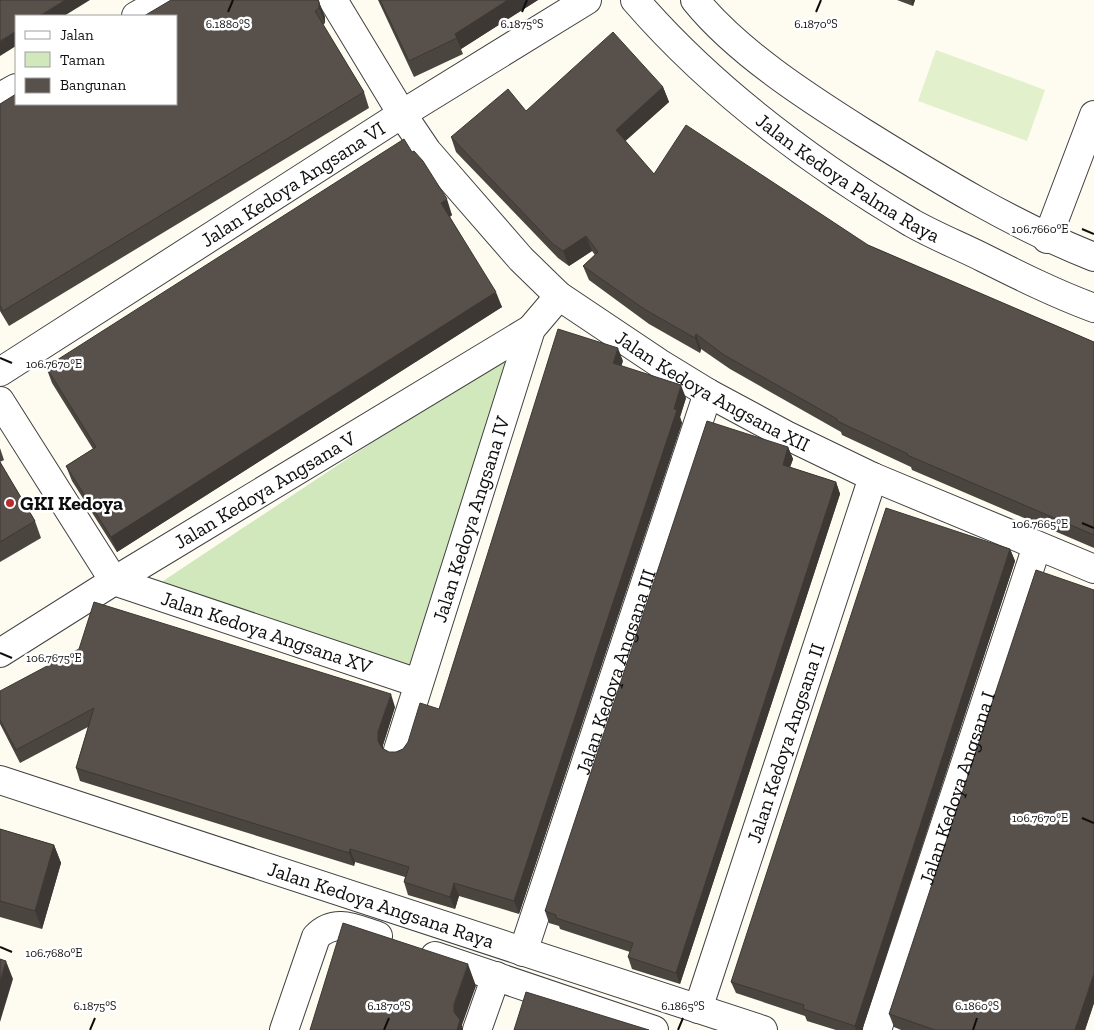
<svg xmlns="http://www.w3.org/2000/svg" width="1094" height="1030" font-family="'Zilla Slab',serif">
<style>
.green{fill:#d0e8bb}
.pitch{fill:#e2f0cc}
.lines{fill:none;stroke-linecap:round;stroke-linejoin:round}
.minor-casing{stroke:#414141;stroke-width:30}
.minor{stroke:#fff;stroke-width:28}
.wall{fill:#4b4540}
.shaded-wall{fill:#3d3834}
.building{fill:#57504b;stroke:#3d3834}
.ticks{fill:none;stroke:#0e0e0e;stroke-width:2}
.poi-dot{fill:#ba2b2b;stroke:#fff;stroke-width:2}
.labels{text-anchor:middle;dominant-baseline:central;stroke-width:5;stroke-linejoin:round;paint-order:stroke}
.street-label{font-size:20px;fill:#0e0e0e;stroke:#fff}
.poi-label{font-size:20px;font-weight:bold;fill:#0e0e0e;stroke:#fff;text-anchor:start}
.ticks-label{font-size:12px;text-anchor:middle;fill:#0e0e0e;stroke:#fff;stroke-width:5;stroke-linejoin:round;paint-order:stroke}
</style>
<rect width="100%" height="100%" fill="#fefcf0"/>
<!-- green -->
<polygon class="green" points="519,345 416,688 154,587"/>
<!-- pitch -->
<polygon class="pitch" points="936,50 1045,90 1027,141 918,101"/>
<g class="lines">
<!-- minor casing -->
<g class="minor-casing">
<g id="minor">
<path id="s1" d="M333 0 402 114 427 151 521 259 559 296 659 363 708 393 786 435 873 477 1094 569"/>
<path id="s2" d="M635 0C711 88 813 164 912 223 935 236 960 246 984 258 1020 276 1056 294 1094 308"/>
<path d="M695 0C737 52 807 97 864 133 938 179 1013 225 1094 257"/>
<polyline points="136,16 164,0"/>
<polyline points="0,97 16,88"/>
<polyline points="1047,239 1094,115"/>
<path id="s3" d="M0 372 402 114 587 0"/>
<path id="s4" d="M0 401 114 581 418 683"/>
<path id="s5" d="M0 653 114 581 531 329"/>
<path id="s6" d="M398 750 531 329 559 296"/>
<path id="s7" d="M0 780 763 1030"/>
<path id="s8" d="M523 952 708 393"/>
<polyline points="435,956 654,1030"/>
<path id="s9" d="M698 1009 873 477"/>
<path d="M284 1030 316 937C335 917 356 929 378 936"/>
<polyline points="477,1030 496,976"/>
<path id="s10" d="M877 1030 1037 546"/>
</g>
</g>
<!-- minor -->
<use href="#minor" class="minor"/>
</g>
<!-- wall -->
<g class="wall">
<polygon points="318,0 325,17 325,23 323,25 364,92 369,108 9,326 0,311 0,104"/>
<polygon points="378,0 538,0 461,49 463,54 414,77"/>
<polygon points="897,0 915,0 913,6"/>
<polygon points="663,87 669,102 625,141 654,174 868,245 1094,342 1094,548 912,470 911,467 842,435 841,432 730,369 701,349 700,353 649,324 589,280 583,266 595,255 592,251 569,266 558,258 456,152 451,137 526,111"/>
<polygon points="412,152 452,215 450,217 502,307 117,552 72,481 66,466 93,449 52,383 46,367"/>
<polygon points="623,361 621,366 686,398 680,417 682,423 519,914 459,896 455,909 408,895 404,882 405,877 355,862 354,866 80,781 76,768 88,727 20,763 0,724 0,691 395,707 383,745 383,749 389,752 396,752 403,749 439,709"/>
<polygon points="788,447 793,459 790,467 836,482 840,494 680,984 632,969 628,957 630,952 560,929 559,926 549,923 545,911"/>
<polygon points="0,448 4,460 0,462"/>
<polygon points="0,462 35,521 41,538 0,562"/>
<polygon points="1010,549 1015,561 862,1030 836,1030 807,1021 805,1016 736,993 731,982"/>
<polygon points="1094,590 1094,1003 1085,1030 901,1030 894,1027 889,1014"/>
<polygon points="0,829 54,845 61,863 42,929 0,917"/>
</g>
<!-- shaded-wall -->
<g class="shaded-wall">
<polygon points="65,0 90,0 64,16 39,16"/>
<polygon points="508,0 538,0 461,49 455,34"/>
<polygon points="911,0 915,0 913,6"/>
<polygon points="319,2 325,17 325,23 319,8"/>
<polygon points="16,31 16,46 0,56 0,41"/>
<polygon points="663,87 669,102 621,145 616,130"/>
<polygon points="447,199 452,215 447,218 441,203"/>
<polygon points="586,236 592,251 569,266 563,251"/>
<polygon points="496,292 502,307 117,552 111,537"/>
<polygon points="696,334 701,349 700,353 695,338"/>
<polygon points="618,348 623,361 618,376 613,363"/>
<polygon points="681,385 686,398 680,417 682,423 519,914 514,901"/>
<polygon points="788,447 793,459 787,476 783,465"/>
<polygon points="836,482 840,494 680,984 676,973"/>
<polygon points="1010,549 1015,561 862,1030 856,1030 855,1026"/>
<polygon points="391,694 395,707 383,745 383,754 378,741 378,732"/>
<polygon points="54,845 61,863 42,929 35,911"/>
<polygon points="350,849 355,862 354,866 349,853"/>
<polygon points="454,883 459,896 455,909 450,897"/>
<polygon points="6,961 13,979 0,1022 0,981"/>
<polygon points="468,964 476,986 462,1025 463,1030 457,1030 454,1012 454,1004"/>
<polygon points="1094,974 1094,1003 1085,1030 1075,1030"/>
</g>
<!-- building -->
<g class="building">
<polygon points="0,0 65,0 39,16 16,16 16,31 0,41"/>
<polygon points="171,0 318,0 319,2 319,8 315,11 364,92 3,311 0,305 0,104 16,94 16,104 176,104 176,16 144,16"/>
<polygon points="380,0 508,0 455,34 457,38 409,61"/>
<polygon points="613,32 663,87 616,130 654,174 686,125 868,245 1094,342 1094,535 907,455 908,454 837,421 837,419 724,355 696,334 695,338 644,309 583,266 598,252 586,236 563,251 553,244 451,137 508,89 526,111"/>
<polygon points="404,139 412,152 414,151 423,161 447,199 441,203 496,292 111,537 66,466 96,447 46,367"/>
<polygon points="558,329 618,348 613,363 681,385 674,409 677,410 514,901 454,883 450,897 404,882 409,867 350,849 349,853 76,768 94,708 16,750 0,720 0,691 79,649 94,602 391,694 378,732 378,741 382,748 389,752 396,752 403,749 408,742 420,703 439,709"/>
<polygon points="707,421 788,447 783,465 836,482 676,973 628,957 633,943 556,918 556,915 545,911"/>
<polygon points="0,462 35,521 0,542"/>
<polygon points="886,508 1010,549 855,1026 803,1009 804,1005 731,982"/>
<polygon points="1036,570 1094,590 1094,974 1075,1030 935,1030 889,1014"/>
<polygon points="0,829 54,845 35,911 0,901"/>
<polygon points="343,923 468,964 454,1004 454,1012 460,1020 457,1030 310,1030"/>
<polygon points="0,959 6,961 0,981"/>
<polygon points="526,992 649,1030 514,1030"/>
</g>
<!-- ticks -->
<path class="ticks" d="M228 12 233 0M522 12 527 0M816 12 821 0M1082 229 1094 234M0 358 12 363M1082 523 1094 528M0 653 12 658M1082 818 1094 823M0 947 12 952M90 1030 95 1018M384 1030 389 1018M678 1030 683 1018M973 1030 977 1018"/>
<!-- markers -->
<circle class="poi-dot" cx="10" cy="503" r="5"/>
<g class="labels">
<!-- street labels -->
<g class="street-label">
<text stroke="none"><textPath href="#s2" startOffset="279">Jalan Kedoya Palma Raya</textPath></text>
<text stroke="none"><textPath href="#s3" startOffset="348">Jalan Kedoya Angsana VI</textPath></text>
<text stroke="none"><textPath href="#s1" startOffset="555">Jalan Kedoya Angsana XII</textPath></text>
<text stroke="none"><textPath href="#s5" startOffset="311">Jalan Kedoya Angsana V</textPath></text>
<text stroke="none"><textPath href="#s6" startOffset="242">Jalan Kedoya Angsana IV</textPath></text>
<text stroke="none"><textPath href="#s4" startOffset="374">Jalan Kedoya Angsana XV</textPath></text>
<text stroke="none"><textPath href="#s8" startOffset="295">Jalan Kedoya Angsana III</textPath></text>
<text stroke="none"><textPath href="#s9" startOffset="280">Jalan Kedoya Angsana II</textPath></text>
<text stroke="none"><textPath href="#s10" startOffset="255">Jalan Kedoya Angsana I</textPath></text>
<text stroke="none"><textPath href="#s7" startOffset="401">Jalan Kedoya Angsana Raya</textPath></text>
</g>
<!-- poi labels -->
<g class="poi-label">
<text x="20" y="503">GKI Kedoya</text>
</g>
</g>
<g class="ticks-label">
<text x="228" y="28">6.1880°S</text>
<text x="522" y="28">6.1875°S</text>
<text x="816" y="28">6.1870°S</text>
<text x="1040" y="233">106.7660°E</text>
<text x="54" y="368">106.7670°E</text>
<text x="1040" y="528">106.7665°E</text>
<text x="54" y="662">106.7675°E</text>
<text x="1040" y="822">106.7670°E</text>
<text x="54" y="957">106.7680°E</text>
<text x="95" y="1010">6.1875°S</text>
<text x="389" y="1010">6.1870°S</text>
<text x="683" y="1010">6.1865°S</text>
<text x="977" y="1010">6.1860°S</text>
</g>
<!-- legend -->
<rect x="15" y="15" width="162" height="90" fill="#ffffff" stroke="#9f9f9f"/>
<rect x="25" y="31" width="25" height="8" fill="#ffffff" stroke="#9f9f9f"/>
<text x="60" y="40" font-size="15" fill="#0e0e0e">Jalan</text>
<rect x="25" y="52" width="25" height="15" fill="#d0e8bb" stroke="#9f9f9f"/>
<text x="60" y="65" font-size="15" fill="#0e0e0e">Taman</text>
<rect x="25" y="78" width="25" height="15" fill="#57504b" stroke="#9f9f9f"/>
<text x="60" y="90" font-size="15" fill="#0e0e0e">Bangunan</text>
</svg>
